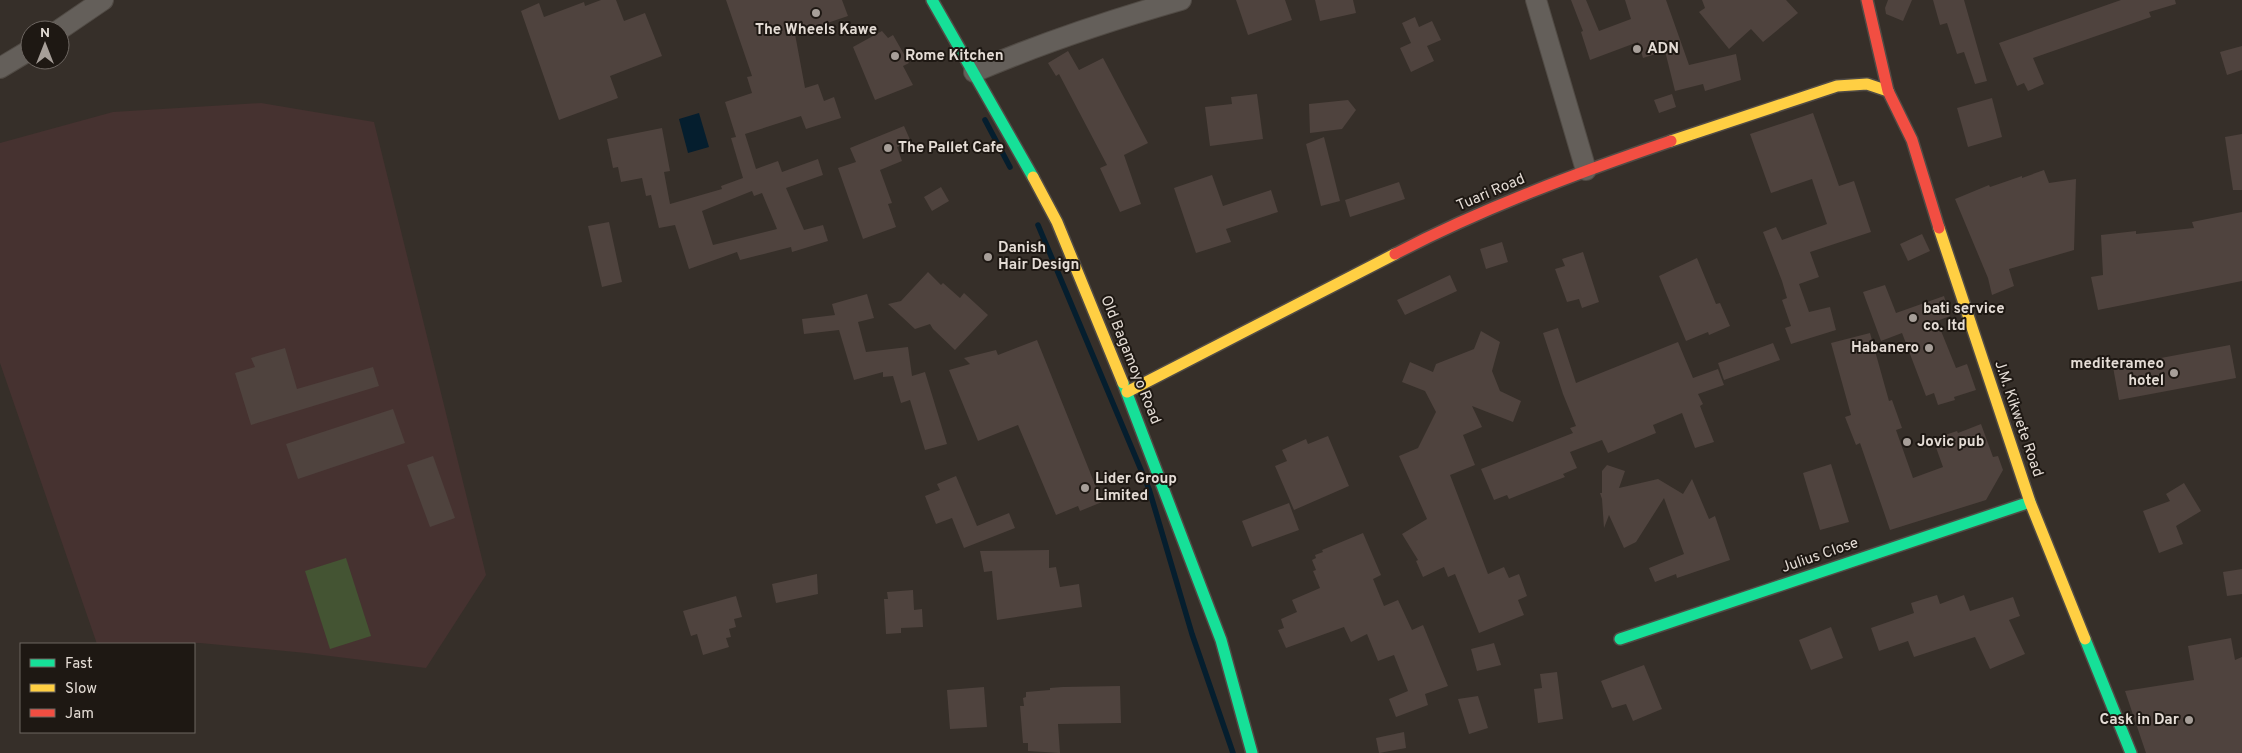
<svg xmlns="http://www.w3.org/2000/svg" width="2242" height="753" font-family="Overpass,sans-serif">
<style>
.industrial{fill:#463230}
.green{fill:#445433}
.water{fill:#051e2e}
.lines{fill:none;stroke-linecap:round;stroke-linejoin:round}
.stream{stroke:#051e2e;stroke-width:5.5}
.building{fill:#4f433e;fill-rule:evenodd}
.street-casing{stroke:#514b45;stroke-width:22}
.fast-casing{stroke:#514b45;stroke-width:14}
.slow-casing{stroke:#514b45;stroke-width:14}
.jam-casing{stroke:#514b45;stroke-width:14}
.street{stroke:#645f5a;stroke-width:20}
.fast{stroke:#16e098;stroke-width:11}
.slow{stroke:#ffcf43;stroke-width:11}
.jam{stroke:#f24e42;stroke-width:11}
.poi-dot{fill:#a79f99;stroke:#1e1813;stroke-width:2}
.labels{text-anchor:middle;dominant-baseline:central;stroke-width:4;stroke-linejoin:round;paint-order:stroke}
.poi-label{font-size:15px;font-weight:bold;fill:#e4dcd5;stroke:#1e1813;text-anchor:start}
.street-label{font-size:15px;fill:#e4dcd5;stroke:#1e1813}
</style>
<rect width="100%" height="100%" fill="#362f29"/>
<!-- industrial -->
<polygon class="industrial" points="261,103 374,122 486,575 426,668 306,653 200,643 97,644 0,363 0,143 113,112"/>
<!-- green -->
<polygon class="green" points="346,558 371,636 330,649 305,571"/>
<!-- water -->
<polygon class="water" points="699,113 709,147 688,153 679,119"/>
<g class="lines">
<!-- stream -->
<g class="stream">
<polyline points="985,120 1010,167"/>
<polyline points="1038,225 1149,489 1192,634 1233,753"/>
</g>
</g>
<!-- building -->
<g class="building">
<polygon points="601,0 616,0 624,21 645,13 662,56 610,76 618,98 559,120 521,11 539,3 544,17 584,2 585,6"/>
<path d="M726 0H842L848 16 795 34 805 88 818 84 824 101 834 97 841 118 806 129 801 116 745 134 756 169 778 161 782 172 818 159 823 175 786 188 804 230 823 225 828 241 792 252 791 247 740 260 737 252 689 269 675 225 659 228 651 195 646 196 642 178 621 182 618 167 613 168 607 139 662 128 670 171 664 172 670 204 722 189 721 186 743 178 731 138 736 137 725 102 752 93 747 77 752 76ZM752 191 754 196 762 193 777 229 713 245 702 211Z"/>
<polygon points="1236,0 1285,0 1292,20 1248,35"/>
<polygon points="1315,0 1353,0 1356,13 1320,21"/>
<polygon points="1571,0 1586,0 1599,31 1631,19 1625,0 1666,0 1689,65 1736,54 1741,80 1705,91 1703,84 1675,91 1665,51 1643,58 1638,42 1590,60 1581,32 1583,31"/>
<polygon points="1702,0 1786,0 1798,13 1763,42 1751,29 1729,49 1699,12 1705,8"/>
<polygon points="1888,0 1912,0 1903,21 1886,14 1885,8"/>
<polygon points="1933,0 1964,0 1987,81 1975,84 1964,52 1957,54 1947,23 1940,25"/>
<polygon points="2121,0 2175,0 2176,4 2149,12 2151,17 2033,58 2044,84 2028,91 2024,83 2017,86 1999,43"/>
<polygon points="1415,17 1419,27 1432,21 1441,40 1427,46 1434,61 1411,72 1400,48 1411,43 1402,23"/>
<polygon points="882,31 888,38 893,35 909,63 903,66 913,85 875,100 853,47"/>
<polygon points="2242,46 2242,70 2227,75 2220,52"/>
<polygon points="1068,51 1079,70 1103,58 1148,143 1124,155 1141,204 1120,212 1100,168 1107,165 1059,74 1056,76 1048,63"/>
<polygon points="1257,94 1263,139 1210,146 1205,107 1232,104 1231,97"/>
<polygon points="1672,94 1676,107 1659,113 1654,100"/>
<polygon points="1992,98 2002,137 1968,147 1957,108"/>
<polygon points="1348,100 1356,110 1342,129 1310,133 1309,104"/>
<polygon points="1813,113 1839,186 1854,181 1871,232 1810,252 1819,277 1799,284 1809,312 1830,307 1836,330 1791,344 1785,328 1791,326 1782,300 1787,298 1782,281 1763,232 1776,227 1782,240 1827,224 1812,179 1771,193 1750,134"/>
<polygon points="904,126 911,142 897,147 902,161 880,170 892,203 888,204 896,227 863,239 838,168 856,162 850,148"/>
<polygon points="2242,134 2242,190 2233,190 2225,137"/>
<polygon points="1324,137 1340,201 1321,206 1306,144"/>
<polygon points="2044,170 2049,183 2076,179 2074,250 2009,269 2014,286 1992,295 1988,278 1955,199 1989,185 1990,187 2022,176 2022,178"/>
<polygon points="1212,175 1223,206 1271,190 1278,212 1226,229 1231,242 1196,253 1174,188"/>
<polygon points="1399,182 1405,199 1350,217 1345,200"/>
<polygon points="941,187 949,201 932,211 924,197"/>
<polygon points="2242,212 2242,281 2098,310 2091,277 2103,275 2101,235 2136,231 2136,234 2194,228 2192,222"/>
<polygon points="609,222 622,282 602,287 588,226"/>
<polygon points="1922,234 1930,251 1908,261 1900,244"/>
<polygon points="1502,242 1508,262 1486,269 1480,249"/>
<polygon points="1583,252 1599,302 1582,308 1579,299 1567,302 1555,269 1565,266 1562,259"/>
<polygon points="1697,258 1716,304 1720,303 1730,326 1709,335 1708,332 1686,341 1659,276"/>
<polygon points="928,272 941,285 943,283 960,298 964,293 988,315 955,350 933,329 930,324 915,329 888,304 901,301"/>
<polygon points="1450,275 1457,291 1405,315 1397,300"/>
<polygon points="1885,285 1896,313 1944,296 1950,316 1937,321 1956,368 1967,364 1976,390 1954,397 1955,400 1938,405 1934,393 1926,396 1902,333 1881,341 1863,292"/>
<polygon points="867,294 874,318 858,322 866,352 908,347 912,376 925,372 947,444 925,450 910,400 901,403 893,376 883,377 883,372 854,380 839,330 804,334 802,319 835,315 832,304"/>
<polygon points="1558,328 1576,383 1678,342 1693,378 1718,369 1724,385 1698,394 1703,404 1700,406 1714,442 1695,448 1682,413 1653,425 1656,433 1608,453 1602,440 1570,452 1577,468 1563,474 1565,477 1509,499 1507,495 1494,500 1481,469 1573,433 1570,428 1576,426 1563,394 1543,333"/>
<polygon points="1481,331 1500,342 1492,371 1500,391 1521,401 1513,422 1472,406 1482,427 1463,435 1475,465 1450,475 1488,574 1504,567 1509,578 1519,574 1527,596 1518,600 1524,615 1479,633 1455,574 1448,577 1444,567 1423,577 1416,561 1418,560 1402,534 1427,519 1399,456 1418,448 1436,412 1425,391 1402,382 1410,362 1433,372 1436,364 1474,349"/>
<polygon points="1870,333 1889,401 1892,400 1902,428 1896,430 1913,478 1943,467 1933,439 1957,431 1958,433 1981,424 1993,457 1998,456 2003,470 1986,500 1890,530 1860,443 1856,445 1845,417 1851,415 1831,343"/>
<polygon points="1037,340 1102,502 1080,511 1078,506 1056,515 1018,425 978,441 949,370 970,364 964,358 996,350 998,355"/>
<polygon points="1773,343 1780,360 1724,380 1718,363"/>
<polygon points="2230,345 2236,378 2119,400 2113,367"/>
<polygon points="285,348 297,389 373,367 379,386 251,425 235,373 255,367 251,358"/>
<polygon points="393,409 405,443 298,479 286,444"/>
<polygon points="1328,436 1349,486 1294,510 1275,466 1287,461 1282,450 1306,439 1308,444"/>
<polygon points="433,456 455,518 430,527 407,465"/>
<polygon points="1831,464 1849,522 1820,530 1803,473"/>
<polygon points="1607,465 1625,471 1619,488 1658,479 1683,494 1692,479 1709,519 1715,516 1730,560 1677,578 1676,574 1655,582 1649,568 1684,554 1664,498 1636,542 1624,548 1609,515 1604,528 1602,499 1600,493 1602,493 1602,471"/>
<polygon points="956,476 977,526 1009,513 1015,528 964,548 952,518 936,524 925,496 940,490 937,484"/>
<polygon points="2184,483 2201,511 2176,526 2183,544 2159,553 2143,511 2170,501 2166,494"/>
<polygon points="1289,503 1299,530 1252,547 1242,521"/>
<polygon points="1363,533 1381,575 1373,579 1384,606 1398,600 1412,630 1423,625 1448,686 1425,694 1428,705 1396,717 1389,699 1408,691 1394,655 1378,661 1367,634 1351,642 1344,627 1286,648 1278,630 1284,628 1281,619 1297,612 1292,600 1320,588 1313,571 1316,570 1312,560 1316,558 1315,555 1323,552 1322,550"/>
<polygon points="1049,550 1049,568 1056,567 1060,587 1079,584 1082,607 997,620 992,571 984,572 980,551"/>
<polygon points="2242,569 2242,594 2227,596 2223,572"/>
<polygon points="817,574 818,594 776,603 772,584"/>
<polygon points="913,590 914,610 922,609 923,627 901,628 901,633 886,634 884,599 888,599 887,592"/>
<polygon points="1937,595 1940,604 1964,595 1970,611 2013,597 2020,616 2009,620 2025,654 1990,669 1975,637 1914,657 1908,641 1879,651 1871,628 1914,613 1911,603"/>
<polygon points="736,596 742,617 734,619 736,627 729,629 731,637 726,638 729,647 703,655 697,634 691,636 683,611"/>
<polygon points="1831,627 1843,658 1811,670 1799,640"/>
<polygon points="2231,638 2235,660 2242,657 2242,753 2146,753 2125,691 2194,680 2188,646"/>
<polygon points="1494,643 1501,665 1477,671 1471,649"/>
<polygon points="1644,665 1662,709 1633,721 1626,704 1612,708 1601,681"/>
<polygon points="1557,672 1563,719 1538,723 1534,689 1542,688 1540,674"/>
<polygon points="1120,686 1121,723 1058,724 1060,753 1028,751 1028,743 1023,743 1020,706 1024,706 1023,698 1026,697 1026,692 1050,690 1050,688 1063,687"/>
<polygon points="984,687 987,727 950,729 947,690"/>
<polygon points="1478,696 1488,728 1469,734 1458,699"/>
<polygon points="1404,732 1406,748 1379,753 1376,738"/>
</g>
<g class="lines">
<!-- street casing -->
<g class="street-casing">
<g id="street">
<polyline points="1536,0 1586,170"/>
<polyline points="59,30 103,0"/>
<polyline points="0,68 30,50"/>
<path d="M974 72C1042 43 1111 20 1181 0"/>
</g>
</g>
<!-- fast casing -->
<g class="fast-casing">
<g id="fast">
<polyline points="932,0 1033,177"/>
<polyline points="1123,383 1221,640 1252,753"/>
<polyline points="1620,639 2030,502"/>
<polyline points="2085,639 2131,753"/>
</g>
</g>
<!-- slow casing -->
<g class="slow-casing">
<g id="slow">
<polyline points="1671,141 1837,86 1867,84 1888,91"/>
<polyline points="1033,177 1057,222 1123,383"/>
<polyline points="1939,228 2030,502 2085,639"/>
<polyline points="1127,392 1395,254"/>
</g>
</g>
<!-- jam casing -->
<g class="jam-casing">
<g id="jam">
<polyline points="1867,0 1888,91 1912,140 1939,228"/>
<path d="M1395 254C1483 208 1577 173 1671 141"/>
</g>
</g>
<!-- street -->
<use href="#street" class="street"/>
<!-- fast -->
<use href="#fast" class="fast"/>
<!-- slow -->
<use href="#slow" class="slow"/>
<!-- jam -->
<use href="#jam" class="jam"/>
</g>
<!-- markers -->
<g class="poi-dot">
<circle cx="816" cy="13" r="5"/>
<circle cx="1637" cy="49" r="5"/>
<circle cx="895" cy="56" r="5"/>
<circle cx="888" cy="148" r="5"/>
<circle cx="988" cy="257" r="5"/>
<circle cx="1913" cy="318" r="5"/>
<circle cx="1929" cy="348" r="5"/>
<circle cx="2174" cy="373" r="5"/>
<circle cx="1907" cy="442" r="5"/>
<circle cx="1085" cy="488" r="5"/>
<circle cx="2189" cy="720" r="5"/>
</g>
<g class="labels">
<!-- poi labels -->
<g class="poi-label">
<text x="816" y="30" text-anchor="middle">The Wheels Kawe</text>
<text x="1647" y="49">ADN</text>
<text x="905" y="56">Rome Kitchen</text>
<text x="898" y="148">The Pallet Cafe</text>
<text x="998" y="248">Danish<tspan x="998" dy="17">Hair Design</tspan></text>
<text x="1923" y="309">bati service<tspan x="1923" dy="17">co. ltd</tspan></text>
<text x="1919" y="348" text-anchor="end">Habanero</text>
<text x="2164" y="364" text-anchor="end">mediterameo<tspan x="2164" dy="17">hotel</tspan></text>
<text x="1917" y="442">Jovic pub</text>
<text x="1095" y="479">Lider Group<tspan x="1095" dy="17">Limited</tspan></text>
<text x="2179" y="720" text-anchor="end">Cask in Dar</text>
</g>
<!-- street labels -->
<g class="street-label">
<text transform="translate(1491 193) rotate(-23)">Tuari Road</text>
<text transform="translate(1130 360) rotate(68)">Old Bagamoyo Road</text>
<text transform="translate(2018 419) rotate(71)">J.M. Kikwete Road</text>
<text transform="translate(1820 556) rotate(-19)">Julius Close</text>
</g>
</g>
<!-- legend -->
<rect x="20" y="643" width="175" height="90" fill="#1e1813" stroke="#6d6661"/>
<rect x="30" y="659" width="25" height="8" fill="#16e098" stroke="#6d6661"/>
<text x="65" y="668" font-size="15" fill="#e4dcd5">Fast</text>
<rect x="30" y="684" width="25" height="8" fill="#ffcf43" stroke="#6d6661"/>
<text x="65" y="693" font-size="15" fill="#e4dcd5">Slow</text>
<rect x="30" y="709" width="25" height="8" fill="#f24e42" stroke="#6d6661"/>
<text x="65" y="718" font-size="15" fill="#e4dcd5">Jam</text>
<!-- north arrow -->
<g transform="translate(45 45)"><circle r="24" fill="#1e1813" stroke="#6d6661"/>
<path d="M0-4L9 19L0 12L-9 19Z" fill="#a79f99"/>
<text y="-8" font-size="14" font-weight="bold" text-anchor="middle" fill="#e4dcd5">N</text>
</g>
</svg>
